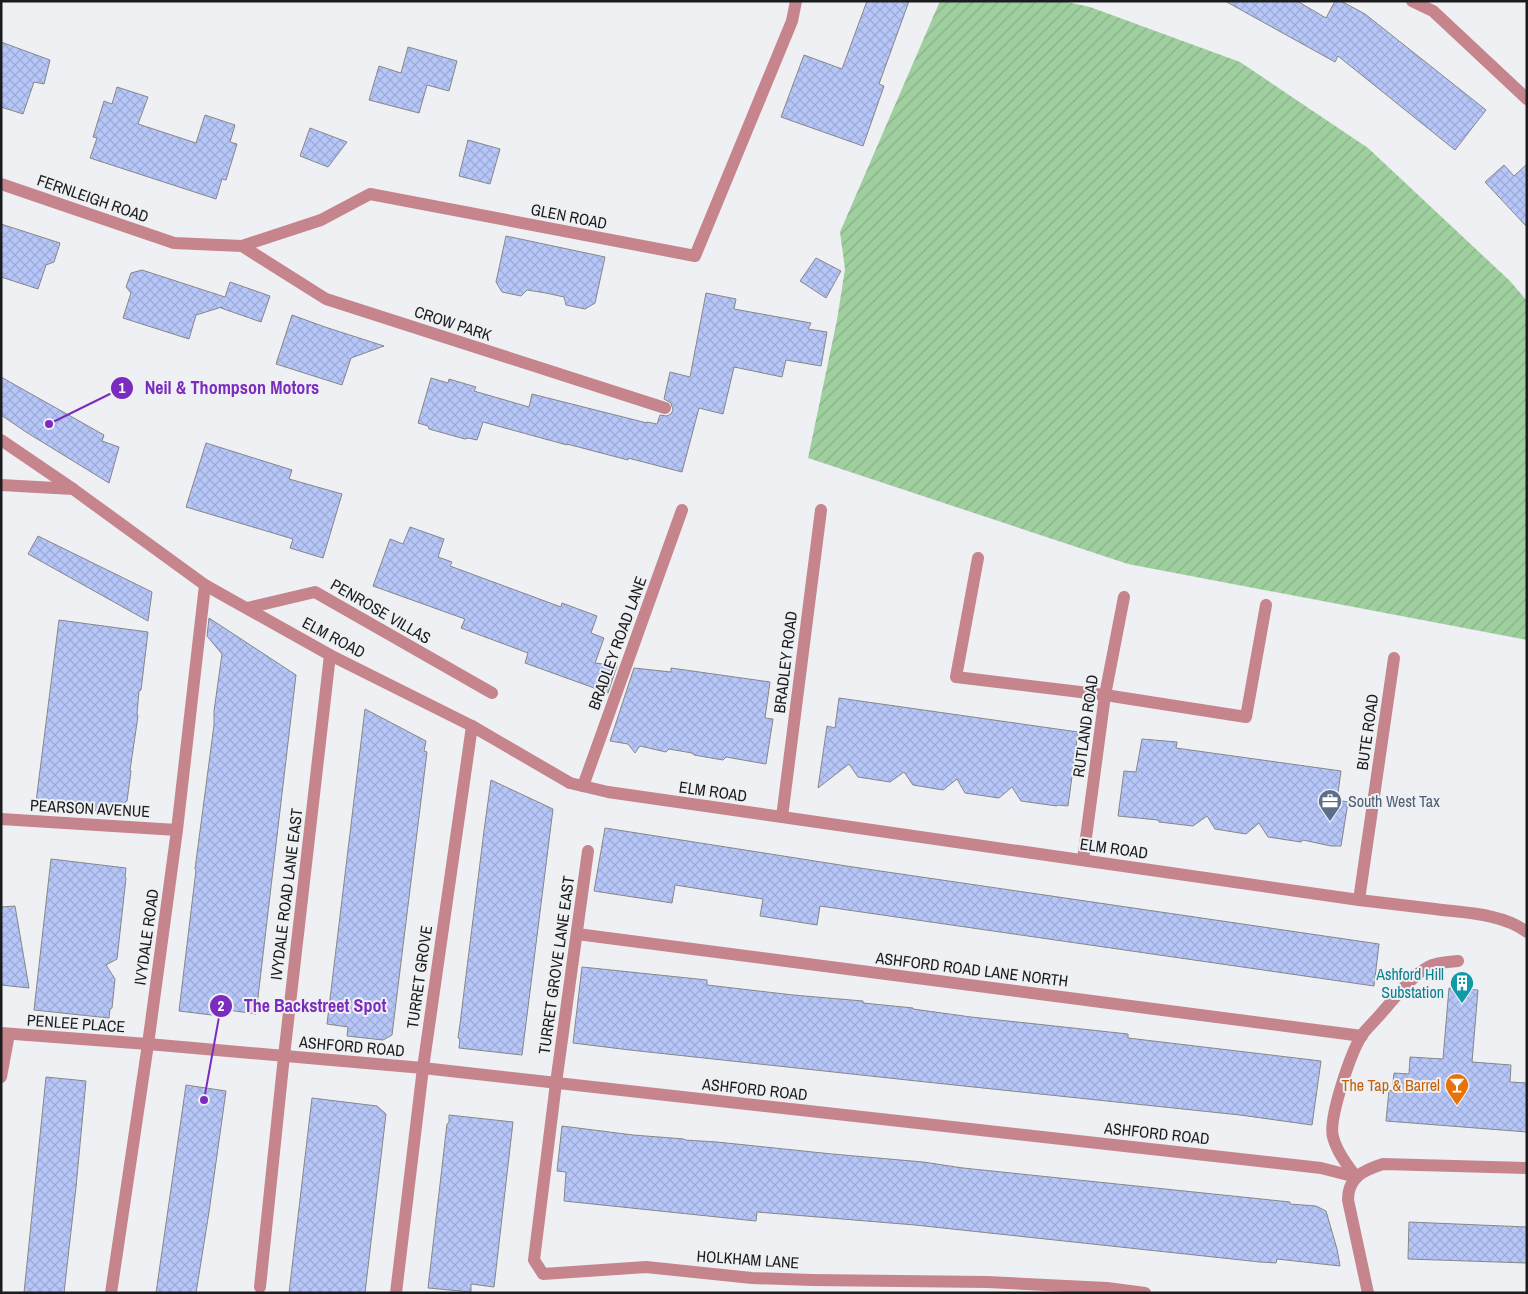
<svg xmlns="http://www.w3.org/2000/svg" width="1528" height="1294" font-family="'Archivo Narrow',sans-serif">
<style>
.garden{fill:url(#garden-furrows)}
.building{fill:url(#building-cross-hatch);stroke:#86878a}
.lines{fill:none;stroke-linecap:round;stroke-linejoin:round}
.service{stroke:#c6858d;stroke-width:12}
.minor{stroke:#c6858d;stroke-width:12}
.labels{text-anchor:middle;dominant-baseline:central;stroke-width:4;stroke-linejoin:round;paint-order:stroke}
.street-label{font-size:16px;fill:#1b1c1d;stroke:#eef0f3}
.service-label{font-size:16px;fill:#4e5e75;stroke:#eef0f3;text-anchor:start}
.culture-label{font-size:16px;fill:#0d838f;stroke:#eef0f3;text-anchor:end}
.food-label{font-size:16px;fill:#c56008;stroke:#eef0f3;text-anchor:end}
.leader{fill:none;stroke:#7b2cbf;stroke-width:2}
.callout-dot{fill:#7b2cbf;stroke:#eef0f3;stroke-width:2}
.mark-label{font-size:15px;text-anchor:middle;font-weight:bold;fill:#fff}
.callout-label{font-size:18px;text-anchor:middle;font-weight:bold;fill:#7b2cbf;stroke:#eef0f3;stroke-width:4;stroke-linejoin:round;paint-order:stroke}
</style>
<defs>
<pattern id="garden-furrows" width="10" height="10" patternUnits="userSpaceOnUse" patternTransform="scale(1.25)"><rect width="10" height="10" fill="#9fce9f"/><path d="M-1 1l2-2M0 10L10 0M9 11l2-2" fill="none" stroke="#88b088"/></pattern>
<pattern id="building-cross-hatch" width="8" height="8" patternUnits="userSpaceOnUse" patternTransform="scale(1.25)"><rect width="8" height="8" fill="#b6c6f8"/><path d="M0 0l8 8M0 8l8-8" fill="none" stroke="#9caad4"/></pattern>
</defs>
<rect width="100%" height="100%" fill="#eef0f3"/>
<!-- garden -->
<polygon class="garden" points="940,1 1063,1 1090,7 1240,62 1368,148 1510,281 1527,301 1527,640 1128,564 808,458 837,320 845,269 840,232"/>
<!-- building -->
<g class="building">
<polygon points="867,1 909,1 879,84 884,86 863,146 781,117 804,55 842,69"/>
<polygon points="1225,1 1297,1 1326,18 1335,1 1341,1 1365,14 1486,110 1455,150 1338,56 1335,62"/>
<polygon points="1,42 50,60 44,84 34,82 23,114 1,107"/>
<polygon points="408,47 457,61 449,91 427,85 419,113 369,100 379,66 401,73"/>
<polygon points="117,87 148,97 138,124 196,143 205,115 235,125 230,142 237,144 226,180 222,179 216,199 90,158 97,138 93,137 104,101 112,104"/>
<polygon points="310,128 347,142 328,167 300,156"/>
<polygon points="468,140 500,149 490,184 459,176"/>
<polygon points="1527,164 1527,227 1485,182 1504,165 1514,176"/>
<polygon points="1,224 60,243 54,262 46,265 38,289 1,277"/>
<polygon points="506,236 605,257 595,303 585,309 566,305 564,297 546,293 527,290 521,296 502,292 496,282"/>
<polygon points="816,258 841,271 826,298 800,281"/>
<polygon points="142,270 225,297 230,282 270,296 261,322 221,308 222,307 196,315 189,339 123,318 131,293 126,287 131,273"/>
<polygon points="706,293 736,299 734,309 811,323 808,329 827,332 821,366 786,360 782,377 734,367 723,414 699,408 682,472 628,458 628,460 567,444 567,445 483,422 477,440 468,438 465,439 454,436 429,429 428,426 418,423 431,378 448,383 449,379 476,387 474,391 529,407 532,394 647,423 647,422 657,424 660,415 667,416 671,414 673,410 671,403 664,399 670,372 690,377"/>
<polygon points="292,315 325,327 384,346 351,358 342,385 276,364"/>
<polygon points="1,377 104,435 102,441 119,447 109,483 26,432 1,415"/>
<polygon points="206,443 292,470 289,479 342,494 323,558 290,548 293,539 186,507"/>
<polygon points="410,527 444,539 438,557 452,562 450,566 561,607 562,603 597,616 591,633 604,638 595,663 617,666 608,693 525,663 528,653 461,628 465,619 373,586 390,539 403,544"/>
<polygon points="38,536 152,592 148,621 28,554"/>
<polygon points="209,618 296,675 256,1014 221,1009 220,1016 179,1011 196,870 195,869 214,725 214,711 222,654 207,636"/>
<polygon points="59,620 148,632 141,690 139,691 137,714 138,716 130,770 131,771 127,801 125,802 124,814 36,802"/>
<polygon points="634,668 671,672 671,668 770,682 765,718 773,719 766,764 726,757 723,760 694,755 692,753 669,749 666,752 640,746 635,753 628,744 610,741"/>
<polygon points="839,698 1078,732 1068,806 1058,805 1057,806 1021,801 1012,787 999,798 965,793 957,779 943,790 913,785 904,772 890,782 858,777 849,764 818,788 827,726 835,728"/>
<polygon points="365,709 426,741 424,751 427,752 392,1035 383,1040 347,1036 348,1027 327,1024"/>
<polygon points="1142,739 1177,742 1176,748 1341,771 1337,800 1348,802 1341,846 1331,846 1303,840 1301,842 1268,837 1259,823 1246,834 1215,829 1207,816 1193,826 1159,822 1158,820 1118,816 1124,771 1136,772"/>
<polygon points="491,780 553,809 522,1055 459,1048 460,1039 458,1038 460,1024 484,831"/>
<polygon points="605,828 853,867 1379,944 1374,986 820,906 817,925 760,916 763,899 675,885 672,903 594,891"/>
<polygon points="51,859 126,868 125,877 126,878 117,959 106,965 115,979 112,1008 110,1009 109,1018 34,1010"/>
<polygon points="15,906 29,988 1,985 1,907"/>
<polygon points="582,967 707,980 707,985 793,995 863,1001 863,1003 913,1008 913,1009 971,1017 1128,1034 1128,1038 1321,1061 1312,1125 1240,1115 926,1082 630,1050 573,1043"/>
<polygon points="1449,988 1478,990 1472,1062 1511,1065 1510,1082 1527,1083 1527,1132 1386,1121 1389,1090 1392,1091 1394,1073 1409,1074 1410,1057 1443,1059"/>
<polygon points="46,1077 86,1081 76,1187 64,1293 24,1293"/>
<polygon points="186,1085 226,1091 209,1212 196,1293 156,1293"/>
<polygon points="312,1098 377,1106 386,1114 365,1293 289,1293"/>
<polygon points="449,1115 513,1122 494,1287 471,1284 471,1292 428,1288 447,1124 449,1123"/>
<polygon points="562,1126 633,1135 684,1139 685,1140 717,1142 832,1154 923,1162 963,1168 1290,1202 1290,1204 1316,1206 1326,1211 1337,1249 1340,1266 1277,1259 1276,1263 1260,1262 915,1225 757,1212 756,1221 564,1201 566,1172 557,1171"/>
<polygon points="1409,1222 1527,1227 1527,1263 1408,1259"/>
</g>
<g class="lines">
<!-- service -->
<g class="service">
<polyline points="978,558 956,677 1105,695 1246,717 1266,605"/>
<polyline points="583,786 682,510"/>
<polyline points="588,851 556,1083 534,1260 543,1274 646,1267 752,1278 812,1280 987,1282 1107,1288 1145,1293"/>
<polyline points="577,934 1362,1036"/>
<polyline points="1,1077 9,1034"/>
<polyline points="260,1287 284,1056 330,655"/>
</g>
<!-- minor -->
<g class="minor">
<polyline points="1412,1 1433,11 1527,99"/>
<polyline points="1,184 174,243 242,246 321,220 370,194 695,256 792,21 796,1"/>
<polyline points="242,246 326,299 665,408"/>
<path d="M1 440 73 489 205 585 330 655 472 726 570 783 608 792 1359 900C1384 903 1409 906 1435 909 1464 913 1502 913 1527 932"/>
<polyline points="1,485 73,489"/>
<polyline points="247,608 315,592 492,693"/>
<polyline points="782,817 821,510"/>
<polyline points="1,819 177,830"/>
<polyline points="1083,860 1105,695 1124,597"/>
<polyline points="1359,900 1394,658"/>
<polyline points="1,1033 148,1044 423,1068 1321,1168 1356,1177"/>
<path d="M1356 1177C1347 1165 1337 1152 1333 1137 1328 1119 1351 1052 1362 1035 1366 1029 1372 1024 1377 1018 1390 1004 1412 975 1428 967 1437 962 1448 962 1458 961"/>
<polyline points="111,1293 148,1044 177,830 205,585"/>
<polyline points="396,1293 423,1068 472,726"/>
<path d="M1368 1293 1348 1200C1348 1177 1364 1170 1383 1164L1527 1168"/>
</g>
</g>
<!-- icons -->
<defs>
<g id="office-pin" transform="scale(1.25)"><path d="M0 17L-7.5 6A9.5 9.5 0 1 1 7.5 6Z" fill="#5c6f8a" stroke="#eef0f3"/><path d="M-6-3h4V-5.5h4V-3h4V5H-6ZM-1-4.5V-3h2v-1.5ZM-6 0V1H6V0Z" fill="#fff"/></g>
<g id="building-pin" transform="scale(1.25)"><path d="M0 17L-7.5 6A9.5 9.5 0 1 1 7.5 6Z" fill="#0f9aa8" stroke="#eef0f3"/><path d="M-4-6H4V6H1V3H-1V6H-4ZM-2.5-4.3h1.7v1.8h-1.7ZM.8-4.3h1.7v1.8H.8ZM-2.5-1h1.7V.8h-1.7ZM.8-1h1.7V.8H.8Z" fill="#fff"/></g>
<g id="bar-pin" transform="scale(1.25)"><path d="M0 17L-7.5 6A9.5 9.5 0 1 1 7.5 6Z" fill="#e8710a" stroke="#eef0f3"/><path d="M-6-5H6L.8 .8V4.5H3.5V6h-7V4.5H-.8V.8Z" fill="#fff"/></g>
</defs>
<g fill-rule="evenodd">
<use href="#office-pin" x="1330" y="801"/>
<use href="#building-pin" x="1462" y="983"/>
<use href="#bar-pin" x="1457" y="1085"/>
</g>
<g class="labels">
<!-- street labels -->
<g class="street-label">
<text transform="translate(93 198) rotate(19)">FERNLEIGH ROAD</text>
<text transform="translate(569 216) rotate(11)">GLEN ROAD</text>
<text transform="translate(453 323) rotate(18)">CROW PARK</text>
<text transform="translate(381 611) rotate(30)">PENROSE VILLAS</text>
<text transform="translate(334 637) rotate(28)">ELM ROAD</text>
<text transform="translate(617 643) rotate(-70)">BRADLEY ROAD LANE</text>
<text transform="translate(785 662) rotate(-83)">BRADLEY ROAD</text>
<text transform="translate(1085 726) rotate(-82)">RUTLAND ROAD</text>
<text transform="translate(1367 732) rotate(-82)">BUTE ROAD</text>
<text transform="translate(713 791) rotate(8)">ELM ROAD</text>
<text transform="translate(90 808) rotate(3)">PEARSON AVENUE</text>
<text transform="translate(1114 848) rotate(8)">ELM ROAD</text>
<text transform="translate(286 894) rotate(-83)">IVYDALE ROAD LANE EAST</text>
<text transform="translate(146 937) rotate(-82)">IVYDALE ROAD</text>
<text transform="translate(556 965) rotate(-82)">TURRET GROVE LANE EAST</text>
<text transform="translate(972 969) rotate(7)">ASHFORD ROAD LANE NORTH</text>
<text transform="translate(419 977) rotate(-82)">TURRET GROVE</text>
<text transform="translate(76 1023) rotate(4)">PENLEE PLACE</text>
<text transform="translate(352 1046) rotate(5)">ASHFORD ROAD</text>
<text transform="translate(755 1089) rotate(6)">ASHFORD ROAD</text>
<text transform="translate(1157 1133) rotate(6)">ASHFORD ROAD</text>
<text transform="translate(748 1259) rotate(4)">HOLKHAM LANE</text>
</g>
<!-- service labels -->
<g class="service-label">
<text x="1348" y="801">South West Tax</text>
</g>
<!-- culture labels -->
<g class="culture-label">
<text x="1444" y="974">Ashford Hill<tspan x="1444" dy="18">Substation</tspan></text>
</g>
<!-- food labels -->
<g class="food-label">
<text x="1440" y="1085">The Tap &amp; Barrel</text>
</g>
</g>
<!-- callouts -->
<path class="leader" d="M49 424L122 388M204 1100L221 1006"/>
<g class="callout-dot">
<circle cx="49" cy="424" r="5"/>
<circle cx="204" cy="1100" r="5"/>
<circle cx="122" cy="388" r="12"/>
<circle cx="221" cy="1006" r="12"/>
</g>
<g class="mark-label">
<text x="122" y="393">1</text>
<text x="221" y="1011">2</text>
</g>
<g class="callout-label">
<text x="232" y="394">Neil &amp; Thompson Motors</text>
<text x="315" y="1012">The Backstreet Spot</text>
</g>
<!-- border -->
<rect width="1528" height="1294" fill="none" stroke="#1b1c1d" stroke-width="5"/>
</svg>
